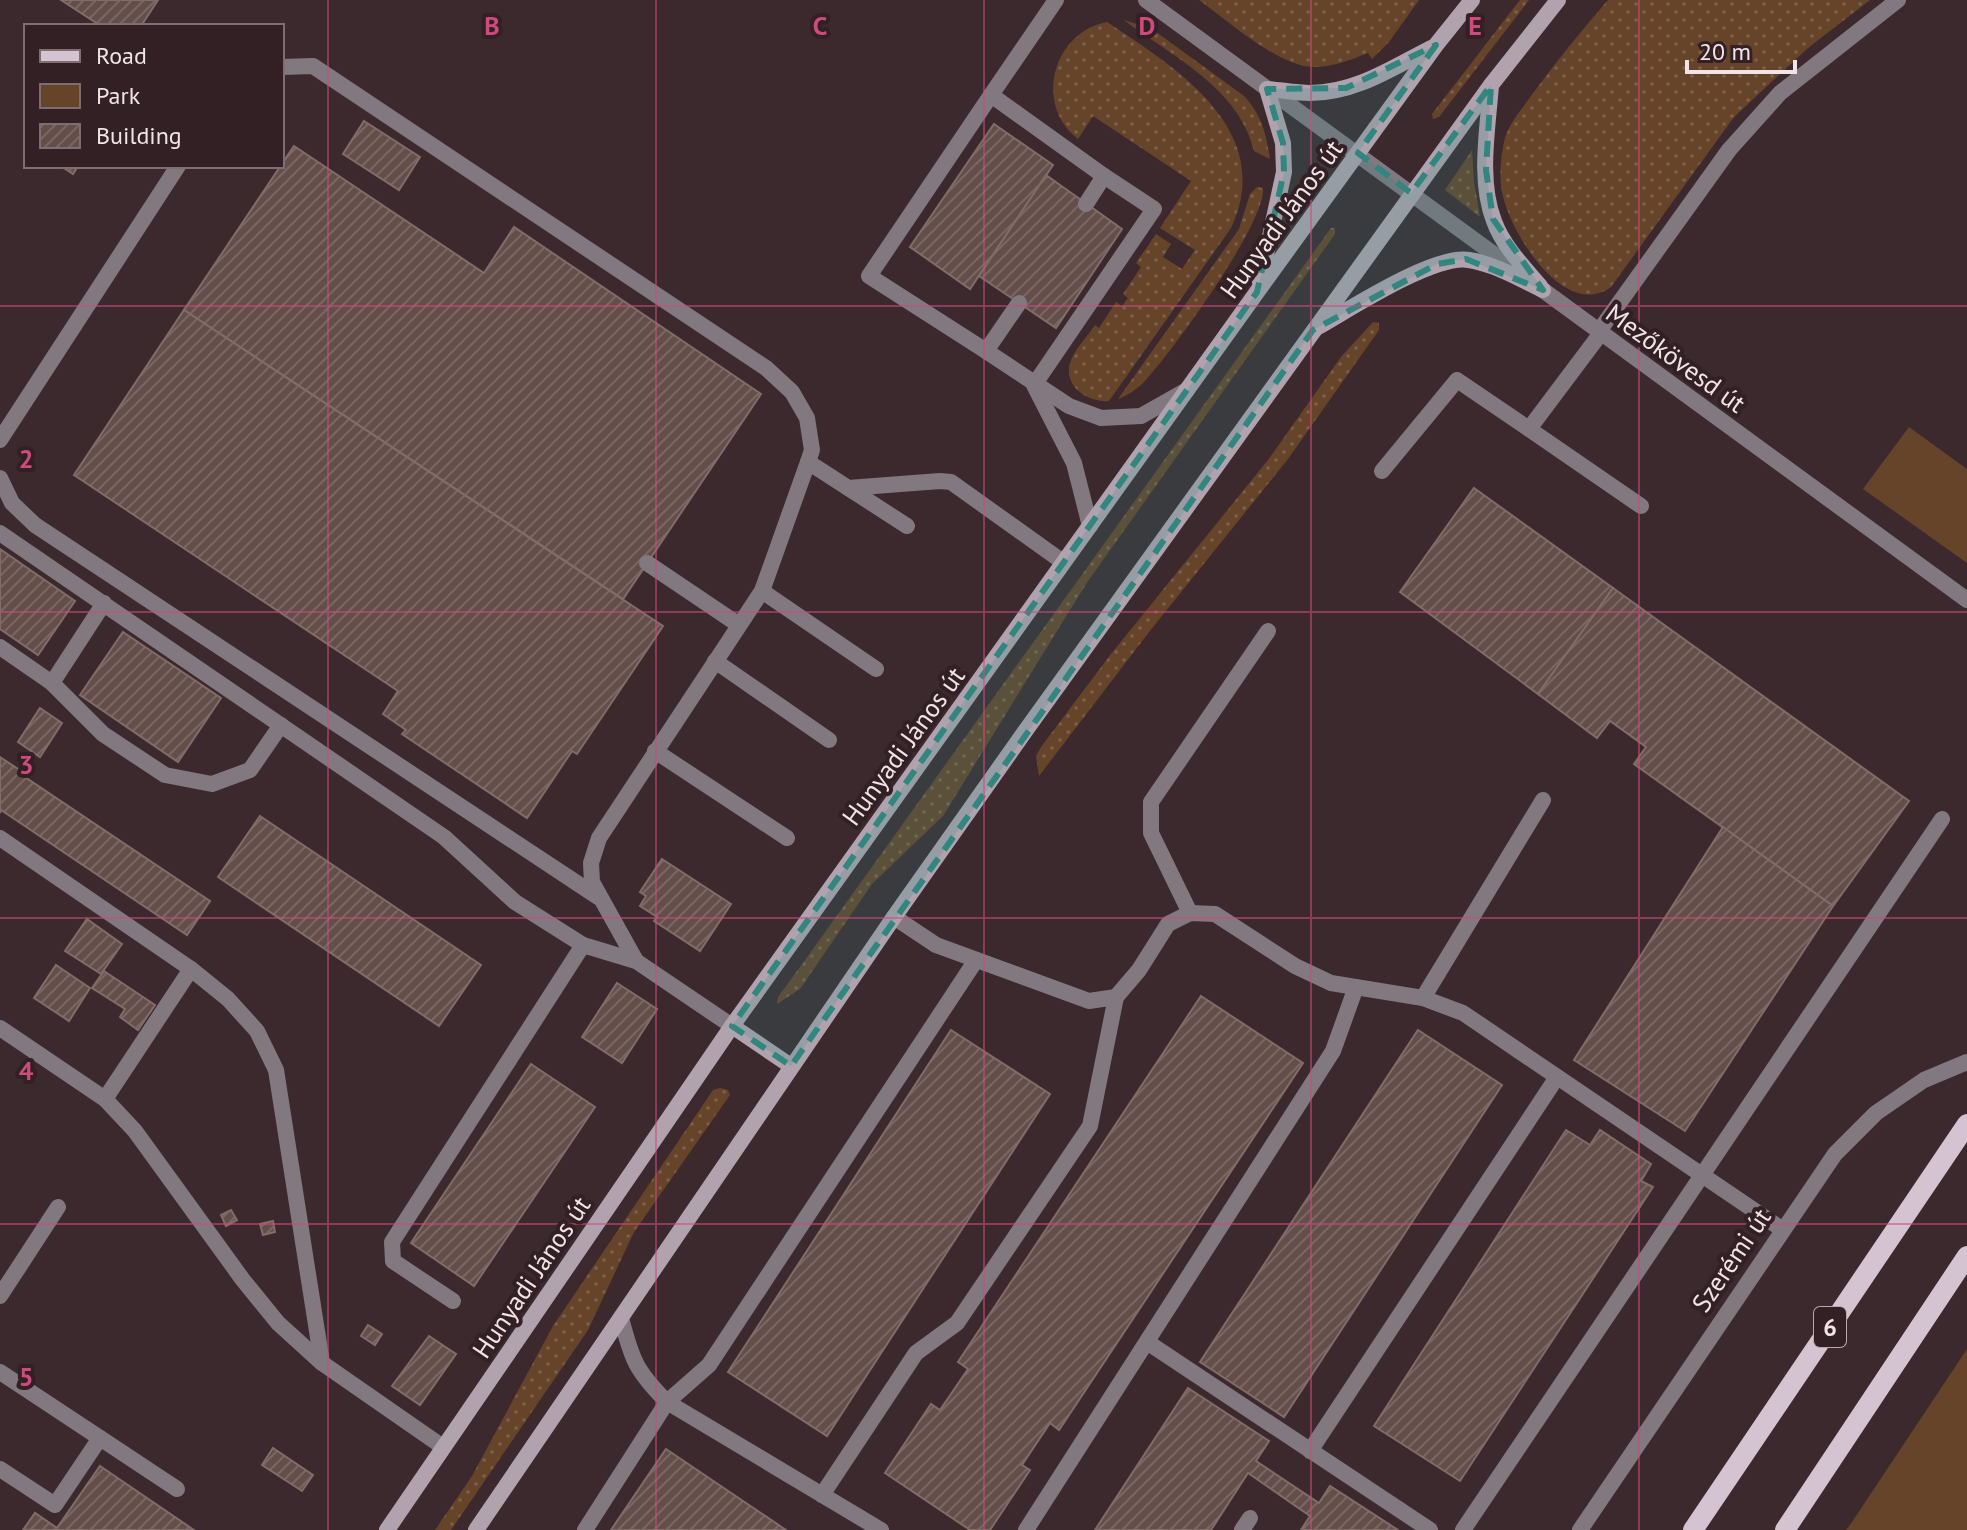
<svg xmlns="http://www.w3.org/2000/svg" width="1967" height="1530" font-family="'PT Sans',sans-serif">
<style>
.grass{fill:url(#grass-dots)}
.park{fill:#664429}
.building{fill:url(#building-hatch);stroke:#826c68;stroke-width:2}
.lines{fill:none;stroke-linecap:round;stroke-linejoin:round}
.service{stroke:#81797f;stroke-width:16}
.minor{stroke:#81797f;stroke-width:16}
.secondary{stroke:#b0a3ad;stroke-width:16}
.primary{stroke:#d4c3d0;stroke-width:20}
.marked{fill:#318680;fill-opacity:0.2;stroke:#318680;stroke-width:6;stroke-dasharray:16 10;stroke-linejoin:round}
.grid{fill:none;stroke:#ce4b7e;stroke-width:2;stroke-opacity:0.55}
.labels{text-anchor:middle;dominant-baseline:central;stroke-width:8;stroke-linejoin:round;paint-order:stroke}
.shield{fill:#322025;stroke:#b8a9ad;stroke-width:2}
.shield-label{font-size:24px;font-weight:bold;fill:#f1e4e7}
.street-label{font-size:26px;fill:#f1e4e7;stroke:#322025}
.grid-label{font-size:26px;text-anchor:middle;font-weight:bold;fill:#ce4b7e;stroke:#322025;stroke-width:8;stroke-linejoin:round;paint-order:stroke}
</style>
<defs>
<pattern id="grass-dots" width="8" height="8" patternUnits="userSpaceOnUse" patternTransform="scale(2)"><rect width="8" height="8" fill="#664429"/><path d="M2 2h.1M6 6h.1" fill="none" stroke="#7c5f48" stroke-width="1.8" stroke-linecap="round"/></pattern>
<pattern id="building-hatch" width="6" height="6" patternUnits="userSpaceOnUse" patternTransform="scale(2)"><rect width="6" height="6" fill="#634e4a"/><path d="M-1 1l2-2M0 6l6-6M5 7l2-2" fill="none" stroke="#7a6764"/></pattern>
</defs>
<rect width="100%" height="100%" fill="#3c292e"/>
<!-- grass -->
<g class="grass">
<path d="M1199 0H1419L1389 42 1372 59 1368 53C1350 60 1333 67 1313 67 1278 66 1227 20 1199 0Z"/>
<polygon points="1520,0 1529,0 1439,117 1433,119 1432,114"/>
<path d="M1608 0H1870L1808 48 1734 117 1611 287C1564 321 1509 231 1502 192 1499 176 1501 154 1505 138 1510 122 1522 109 1531 96 1555 63 1581 31 1608 0Z"/>
<path d="M1124 20 1152 29 1244 96C1262 115 1266 134 1270 159L1254 151C1239 88 1173 57 1124 20Z"/>
<path d="M1107 22C1176 68 1277 130 1231 228L1109 401C1089 403 1063 387 1070 363 1074 350 1087 337 1095 325L1099 328 1116 302 1122 306 1128 298 1123 294 1141 267 1136 263 1156 234 1171 244 1163 257 1182 269 1195 250 1160 228 1191 181 1093 116 1078 139C1033 105 1053 32 1107 22Z"/>
<polygon points="1472,150 1474,182 1480,217 1445,190"/>
<path d="M1257 187 1263 188C1266 223 1171 353 1144 382 1137 389 1128 395 1118 399L1239 229 1250 194Z"/>
<polygon points="1331,228 1335,228 1335,234 1086,584 943,816 872,884 800,989 777,1004 778,997 800,967"/>
<polygon points="1373,322 1379,323 1379,330 1288,459 1149,632 1039,776 1036,756 1041,747 1111,654 1268,460 1341,357"/>
<polygon points="720,1088 728,1090 730,1095 634,1232 588,1330 451,1530 435,1530 472,1476 553,1326 713,1090"/>
</g>
<!-- park -->
<g class="park">
<polygon points="1909,427 1967,469 1967,563 1863,489"/>
<polygon points="1967,1349 1967,1530 1846,1530 1852,1522"/>
</g>
<!-- building -->
<g class="building">
<polygon points="61,0 158,0 141,26 101,26"/>
<polygon points="364,121 420,157 399,190 343,154"/>
<polygon points="994,124 1053,165 970,289 910,247"/>
<polygon points="294,146 484,273 514,227 761,394 623,599 184,310"/>
<polygon points="61,166 78,166 73,174"/>
<polygon points="1046,175 1122,229 1056,328 979,276"/>
<polygon points="184,310 663,626 577,754 572,751 527,818 402,734 406,730 383,714 398,691 74,475"/>
<polygon points="1474,488 1613,588 1538,694 1400,592"/>
<polygon points="0,549 75,601 38,655 0,629"/>
<polygon points="1613,588 1909,801 1833,906 1634,764 1646,747 1610,721 1597,738 1538,694"/>
<polygon points="123,632 221,698 178,762 80,695"/>
<polygon points="40,708 62,723 40,757 18,742"/>
<polygon points="0,757 24,773 22,775 210,901 187,935 1,810 0,813"/>
<polygon points="260,816 481,965 439,1026 218,877"/>
<polygon points="1723,827 1833,906 1685,1131 1574,1060"/>
<polygon points="662,859 731,904 700,951 654,921 657,917 640,906 646,896 640,892"/>
<polygon points="87,919 122,944 101,974 65,951"/>
<polygon points="56,965 90,988 69,1021 34,998"/>
<polygon points="104,971 155,1005 138,1030 120,1017 125,1009 92,988"/>
<polygon points="617,983 657,1009 622,1063 582,1037"/>
<polygon points="1201,996 1303,1063 1059,1430 1050,1423 1022,1465 1030,1470 990,1530 970,1530 885,1473 931,1404 940,1410 968,1369 958,1362"/>
<polygon points="951,1030 1050,1094 827,1436 728,1372"/>
<polygon points="1418,1030 1502,1085 1284,1417 1200,1362"/>
<polygon points="531,1064 595,1107 474,1286 411,1243"/>
<polygon points="1566,1130 1590,1145 1600,1130 1651,1164 1641,1181 1653,1187 1460,1481 1374,1426"/>
<polygon points="231,1210 237,1220 226,1226 221,1215"/>
<polygon points="273,1221 275,1232 263,1235 260,1224"/>
<polygon points="368,1325 382,1334 375,1345 361,1336"/>
<polygon points="429,1336 456,1354 420,1405 392,1386"/>
<polygon points="1188,1388 1269,1441 1256,1461 1319,1503 1330,1486 1398,1530 1301,1530 1310,1516 1248,1473 1211,1530 1095,1530"/>
<polygon points="273,1448 313,1475 302,1491 262,1465"/>
<polygon points="666,1449 786,1530 611,1530"/>
<polygon points="100,1466 191,1528 194,1530 23,1530 35,1513 57,1528"/>
</g>
<g class="lines">
<!-- service -->
<g class="service">
<polyline points="1056,0 991,95 1104,176 1086,204"/>
<polyline points="282,67 313,66 766,368 792,392 807,418 812,450 808,462 762,591 599,838 591,863 592,882 636,961"/>
<polyline points="1019,303 986,351 1069,406 1101,418 1141,416 1187,390"/>
<polyline points="1599,331 1729,150 1780,93 1898,0"/>
<polyline points="986,351 869,276 991,95"/>
<polyline points="1034,385 1154,209 1104,176"/>
<polyline points="1035,387 1074,463 1090,526"/>
<polyline points="1529,429 1641,506"/>
<polyline points="0,440 178,166"/>
<polyline points="808,462 907,526"/>
<polyline points="1382,471 1457,380 1529,429 1601,333"/>
<polyline points="0,478 12,503 35,525 598,897"/>
<polyline points="848,488 940,481 951,482 1063,562"/>
<polyline points="0,533 444,837 515,902 583,945 636,961 732,1026"/>
<polyline points="647,563 739,625"/>
<polyline points="762,591 876,669"/>
<polyline points="0,647 52,683 103,734 165,775 212,784 250,770 281,725"/>
<polyline points="715,661 829,740"/>
<polyline points="52,683 104,603"/>
<polyline points="655,751 787,838"/>
<polyline points="0,838 191,969 228,999 257,1031 276,1070 322,1363"/>
<polyline points="1190,913 1151,833 1151,802 1268,631"/>
<polyline points="894,917 936,945 1089,1001 1116,997 1139,970 1168,924 1190,913 1215,914 1295,966 1331,983 1423,998 1463,1013 1783,1230"/>
<polyline points="1423,998 1543,800"/>
<polyline points="0,1028 105,1099 135,1131 243,1280 278,1323 322,1363 443,1447"/>
<polyline points="105,1099 191,969"/>
<polyline points="0,1296 58,1207"/>
<polyline points="453,1301 393,1261 392,1242 583,945"/>
<path d="M621 1318C632 1360 636 1371 667 1402L881 1530"/>
<polyline points="1147,1342 1430,1530"/>
<polyline points="0,1372 100,1438 55,1505 0,1469"/>
<polyline points="100,1438 177,1489"/>
<polyline points="1310,1451 1557,1077"/>
<polyline points="822,1495 916,1353 957,1323 1090,1126 1116,997"/>
<polyline points="585,1530 667,1402 709,1365 976,960"/>
<polyline points="1026,1530 1333,1051 1356,987"/>
<polyline points="1242,1530 1250,1518"/>
<polyline points="1463,1530 1942,819"/>
<polyline points="1580,1530 1835,1154 1876,1113 1924,1080 1967,1062"/>
</g>
<!-- minor -->
<polyline class="minor" points="1146,0 1967,600"/>
<!-- secondary -->
<g class="secondary">
<path d="M1491 85C1488 128 1478 180 1494 221 1503 246 1523 266 1540 286"/>
<path d="M1260 282 1284 172 1283 143 1267 89C1281 90 1296 93 1310 93 1355 93 1392 68 1431 48"/>
<path d="M1318 327C1350 309 1434 254 1469 260 1495 264 1520 279 1543 290"/>
<polyline points="732,1026 791,1066"/>
<polyline points="387,1530 732,1026 1257,292 1436,45 1472,0"/>
<polyline points="476,1530 894,917 1026,730 1491,85 1558,0"/>
</g>
<!-- primary -->
<g class="primary">
<polyline points="1693,1530 1967,1124"/>
<polyline points="1785,1530 1967,1256"/>
</g>
</g>
<!-- marked area -->
<path class="marked" d="M1436 45 1358 153 1411 193 1491 85 1486 170 1493 219 1543 290 1466 259 1437 264 1313 330 791 1066 732 1026 1257 292 1284 172 1283 143 1267 89 1346 88Z"/>
<!-- grid -->
<path class="grid" d="M328 0V1530M656 0V1530M984 0V1530M1311 0V1530M1639 0V1530M0 306H1967M0 612H1967M0 918H1967M0 1224H1967"/>
<g class="labels">
<!-- shield labels -->
<rect class="shield" x="1814" y="1307" width="32" height="40" rx="6"/>
<g class="shield-label">
<text x="1830" y="1327">6</text>
</g>
<!-- street labels -->
<g class="street-label">
<text transform="translate(1281 219) rotate(-54)">Hunyadi János út</text>
<text transform="translate(1676 358) rotate(36)">Mezőkövesd út</text>
<text transform="translate(903 746) rotate(-54)">Hunyadi János út</text>
<text transform="translate(1731 1260) rotate(-56)">Szerémi út</text>
<text transform="translate(531 1277) rotate(-56)">Hunyadi János út</text>
</g>
</g>
<g class="grid-label">
<text x="492" y="35">B</text>
<text x="820" y="35">C</text>
<text x="1147" y="35">D</text>
<text x="1475" y="35">E</text>
<text x="26" y="468">2</text>
<text x="26" y="774">3</text>
<text x="26" y="1080">4</text>
<text x="26" y="1386">5</text>
</g>
<!-- legend -->
<rect x="24" y="24" width="260" height="144" fill="#322025" stroke="#7e6e73" stroke-width="2"/>
<rect x="40" y="50" width="40" height="12" fill="#d4c3d0" stroke="#7e6e73" stroke-width="2"/>
<text x="96" y="64" font-size="24" fill="#f1e4e7">Road</text>
<rect x="40" y="84" width="40" height="24" fill="#664429" stroke="#7e6e73" stroke-width="2"/>
<text x="96" y="104" font-size="24" fill="#f1e4e7">Park</text>
<rect x="40" y="124" width="40" height="24" fill="url(#building-hatch)" stroke="#7e6e73" stroke-width="2"/>
<text x="96" y="144" font-size="24" fill="#f1e4e7">Building</text>
<!-- scale -->
<path d="M1687 60v12h108v-12" fill="none" stroke="#f1e4e7" stroke-width="4"/>
<text x="1699" y="60" font-size="24" fill="#f1e4e7" stroke="#322025" stroke-width="6" paint-order="stroke">20 m</text>
</svg>
